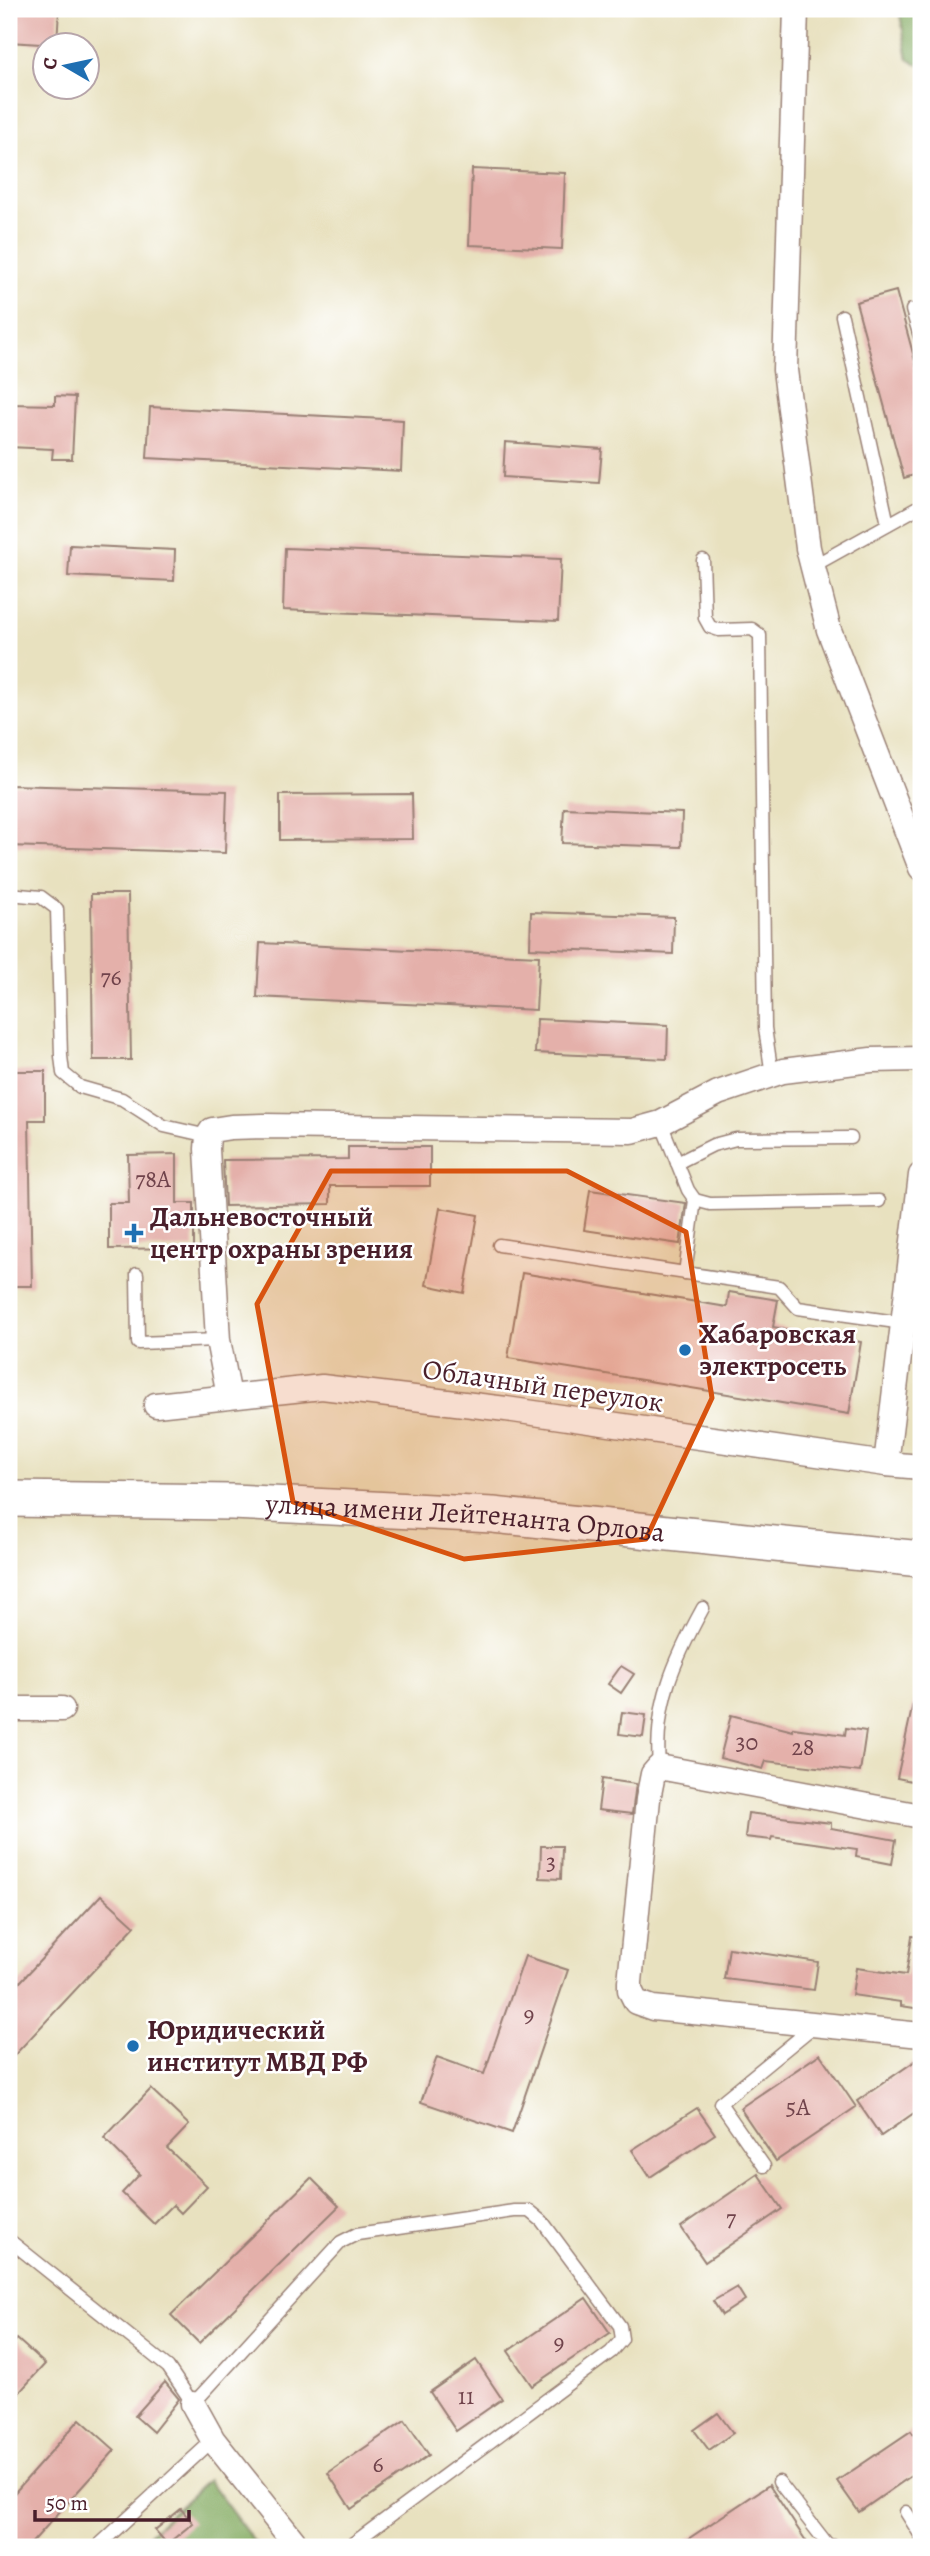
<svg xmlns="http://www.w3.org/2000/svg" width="930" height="2556" font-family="Alegreya,serif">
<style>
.forest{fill:#84ab62;stroke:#676546;stroke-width:2}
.building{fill:#e4b0aa}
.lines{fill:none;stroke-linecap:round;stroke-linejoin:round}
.lane-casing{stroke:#998075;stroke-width:15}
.street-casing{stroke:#998075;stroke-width:27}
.secondary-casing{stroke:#998075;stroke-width:38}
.lane{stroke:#fff;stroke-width:12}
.street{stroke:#fff;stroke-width:24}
.secondary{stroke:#fff;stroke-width:35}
.marked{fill:#d8530f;fill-opacity:0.2;stroke:#d8530f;stroke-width:5;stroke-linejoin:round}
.poi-dot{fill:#1f6fb2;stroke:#fff;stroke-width:2.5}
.labels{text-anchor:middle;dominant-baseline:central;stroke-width:5;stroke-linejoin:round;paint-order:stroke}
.number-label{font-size:24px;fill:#70434b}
.poi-label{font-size:28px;font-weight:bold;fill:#4a1f2b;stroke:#fff;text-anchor:start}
.street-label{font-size:28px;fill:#4a1f2b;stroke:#fff}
</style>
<rect width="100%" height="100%" fill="#fff"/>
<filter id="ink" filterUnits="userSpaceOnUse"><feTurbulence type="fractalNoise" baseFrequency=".0143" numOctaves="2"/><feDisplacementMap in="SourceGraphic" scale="14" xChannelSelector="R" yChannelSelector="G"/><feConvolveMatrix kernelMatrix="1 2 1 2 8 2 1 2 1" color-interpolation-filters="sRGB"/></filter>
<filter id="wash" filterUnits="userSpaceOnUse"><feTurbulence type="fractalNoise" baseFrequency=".00686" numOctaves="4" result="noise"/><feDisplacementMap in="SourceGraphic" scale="28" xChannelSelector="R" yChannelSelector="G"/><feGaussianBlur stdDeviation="1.57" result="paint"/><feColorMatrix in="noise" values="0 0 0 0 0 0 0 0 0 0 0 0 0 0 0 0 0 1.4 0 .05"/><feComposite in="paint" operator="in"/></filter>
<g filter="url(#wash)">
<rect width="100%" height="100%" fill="#e8e1bf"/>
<!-- forest -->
<g class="forest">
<polygon points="899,9 921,9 921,65 916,64 908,59"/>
<polygon points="208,2480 258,2547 135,2547"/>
</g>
<g id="blocks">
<!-- building -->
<g class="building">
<polygon points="9,9 59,9 57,45 9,42"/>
<polygon points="472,169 565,173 562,249 469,245"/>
<polygon points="896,291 921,383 921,473 904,478 856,302"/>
<polygon points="55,396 75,397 72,459 52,459 53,449 9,447 9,404 55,405"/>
<polygon points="150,407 403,420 401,471 147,458"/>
<polygon points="505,442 602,449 599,483 503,477"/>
<polygon points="70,545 175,550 174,581 68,576"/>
<polygon points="285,548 561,559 558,621 283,610"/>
<polygon points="9,785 227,791 225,853 9,846"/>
<polygon points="412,794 413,839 280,840 280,795"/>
<polygon points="564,808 682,813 681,847 562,843"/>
<polygon points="91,894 128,894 131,1060 93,1060"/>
<polygon points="531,912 674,917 673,954 530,948"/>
<polygon points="260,943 539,956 536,1010 257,997"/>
<polygon points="537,1019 668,1025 667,1059 535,1053"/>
<polygon points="9,1071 45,1071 45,1120 29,1120 32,1286 9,1286"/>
<polygon points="348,1147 430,1147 430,1186 330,1186 330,1204 225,1206 223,1160 348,1159"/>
<polygon points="177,1154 177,1203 194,1203 194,1248 109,1249 109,1203 129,1203 128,1155"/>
<polygon points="590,1190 686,1203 680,1244 584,1230"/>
<polygon points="440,1208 478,1215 464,1293 426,1285"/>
<polygon points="522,1273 727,1307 729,1292 778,1300 773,1327 861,1342 849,1414 508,1358"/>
<polygon points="621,1666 634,1674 621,1693 608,1684"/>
<polygon points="914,1699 921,1700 921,1783 897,1778"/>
<polygon points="622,1712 646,1715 643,1737 619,1734"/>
<polygon points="731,1715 793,1731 793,1728 845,1735 846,1728 866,1731 860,1772 766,1761 763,1769 720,1758"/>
<polygon points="602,1779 636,1784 632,1814 598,1810"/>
<polygon points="748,1813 831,1823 831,1828 896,1840 892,1864 856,1857 857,1849 772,1837 771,1840 745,1837"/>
<polygon points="541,1846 562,1846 561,1879 540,1878"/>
<polygon points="101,1895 135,1926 9,2061 9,1994"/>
<polygon points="912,1936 921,1937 921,2009 901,2006 901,2002 852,1995 856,1968 906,1975"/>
<polygon points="729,1948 818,1962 814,1990 724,1979"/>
<polygon points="525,1956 568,1970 512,2133 421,2102 437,2057 484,2074"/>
<polygon points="820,2054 856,2107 776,2161 740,2108"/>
<polygon points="921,2057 921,2108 881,2136 857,2101"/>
<polygon points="151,2089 189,2125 167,2148 207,2186 181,2213 173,2205 154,2224 122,2193 140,2174 104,2138"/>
<polygon points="697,2108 715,2134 650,2177 632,2150"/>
<polygon points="758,2174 782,2209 705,2262 681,2227"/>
<polygon points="311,2178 339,2206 199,2343 171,2315"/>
<polygon points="737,2287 745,2300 722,2315 713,2301"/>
<polygon points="586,2298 610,2333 532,2386 508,2351"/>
<polygon points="17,2339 45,2364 9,2404 9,2349"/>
<polygon points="476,2360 502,2399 456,2431 430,2392"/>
<polygon points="165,2382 179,2399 153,2432 135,2416"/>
<polygon points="718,2413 733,2433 709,2450 694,2430"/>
<polygon points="80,2419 115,2450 28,2547 9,2547 9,2499"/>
<polygon points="405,2420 429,2455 351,2509 328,2473"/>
<polygon points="911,2431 921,2446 921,2469 859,2512 837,2481"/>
<polygon points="769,2485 810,2547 676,2547"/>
<polygon points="181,2509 193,2523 167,2544 155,2530"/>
</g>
</g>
</g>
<g filter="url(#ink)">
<use href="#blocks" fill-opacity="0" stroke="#998075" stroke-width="2"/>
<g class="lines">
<!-- lane casing -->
<g class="lane-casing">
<g id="lane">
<polyline points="912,310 921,340"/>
<polyline points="842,316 888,524"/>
<polyline points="703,560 705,618 710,627 719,630 752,629 760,635 765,1028 772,1075"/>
<polyline points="813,566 921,506"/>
<polyline points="9,894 41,897 57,909 61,1056 63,1073 80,1087 122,1099 164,1126 208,1136"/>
<polyline points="661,1123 688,1190 695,1200 710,1204 879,1201"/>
<polyline points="677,1163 713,1145 736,1139 851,1138"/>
<polyline points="499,1245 779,1287 798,1308 903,1323"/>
<polyline points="685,1273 695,1200"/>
<polyline points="137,1274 138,1343 218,1340"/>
<path d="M659 1767C654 1704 674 1661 703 1608"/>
<polyline points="764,2166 720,2103 814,2026"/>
<polyline points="9,2240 168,2367 193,2404 341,2242 357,2234 514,2211 530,2211 542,2221 620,2326 622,2339 611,2352 348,2547"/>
<polyline points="779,2482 828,2545 839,2547"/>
<polyline points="906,2512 921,2536"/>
<polyline points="97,2547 213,2440"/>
</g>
</g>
<!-- street casing -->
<g class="street-casing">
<g id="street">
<polyline points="796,9 785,370 808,548 829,630 921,868"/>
<polyline points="229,1396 218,1340 207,1149 208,1136 212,1130 231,1127 264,1126 632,1131 661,1123 718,1093 783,1071 871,1060 921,1059"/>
<polyline points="156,1405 322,1387 506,1409 886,1464 921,1467"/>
<polyline points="886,1464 921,1175"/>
<polyline points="9,1709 62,1709"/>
<polyline points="921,1816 659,1767 653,1774 648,1799 630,1982 630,1990 636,2002 653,2008 921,2035"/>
<polyline points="193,2404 213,2440 298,2547"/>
</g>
</g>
<!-- secondary casing -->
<g class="secondary-casing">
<g id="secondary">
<path id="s1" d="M9 1499 232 1502 493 1515 921 1559"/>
</g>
</g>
<!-- lane -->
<use href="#lane" class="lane"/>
<!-- street -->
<use href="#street" class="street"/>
<!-- secondary -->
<use href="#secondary" class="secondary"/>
</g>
</g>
<!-- marked area -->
<path class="marked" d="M331 1171H567L686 1232 712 1398 646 1539 464 1559 293 1502 257 1304Z"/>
<!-- markers -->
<g class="poi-dot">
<path d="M130.5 1222.5h7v7h7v7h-7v7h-7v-7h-7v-7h7z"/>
<circle cx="685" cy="1350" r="7"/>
<circle cx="133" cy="2046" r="7"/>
</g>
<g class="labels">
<!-- number labels -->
<g class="number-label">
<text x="111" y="977">76</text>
<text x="153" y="1179">78А</text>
<text x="747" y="1742">30</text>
<text x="803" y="1747">28</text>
<text x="551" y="1862">3</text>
<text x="529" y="2014">9</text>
<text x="798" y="2107">5А</text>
<text x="731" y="2218">7</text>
<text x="559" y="2342">9</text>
<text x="466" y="2396">11</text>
<text x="378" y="2464">6</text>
</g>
<!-- poi labels -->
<g class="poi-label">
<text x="150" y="1217">Дальневосточный<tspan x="150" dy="32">центр охраны зрения</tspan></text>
<text x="699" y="1334">Хабаровская<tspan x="699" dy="32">электросеть</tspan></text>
<text x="147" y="2030">Юридический<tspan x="147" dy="32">институт МВД РФ</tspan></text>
</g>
<!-- street labels -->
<g class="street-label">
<text transform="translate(543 1386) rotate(8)">Облачный переулок</text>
<text stroke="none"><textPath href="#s1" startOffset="457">улица имени Лейтенанта Орлова</textPath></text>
</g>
</g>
<!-- margin -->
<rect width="930" height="2556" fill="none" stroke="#fff" stroke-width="35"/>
<!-- north arrow -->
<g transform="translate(66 66) rotate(279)"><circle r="33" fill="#ffffff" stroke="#b7a5aa" stroke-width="2"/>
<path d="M0-5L12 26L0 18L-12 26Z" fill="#1f6fb2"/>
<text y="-10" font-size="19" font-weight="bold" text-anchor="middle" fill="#4a1f2b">С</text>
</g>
<!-- scale -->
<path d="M35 2510v10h154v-10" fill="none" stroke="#4a1f2b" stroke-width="3.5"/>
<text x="46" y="2510" font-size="21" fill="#4a1f2b" stroke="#ffffff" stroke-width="5" paint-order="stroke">50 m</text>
</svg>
